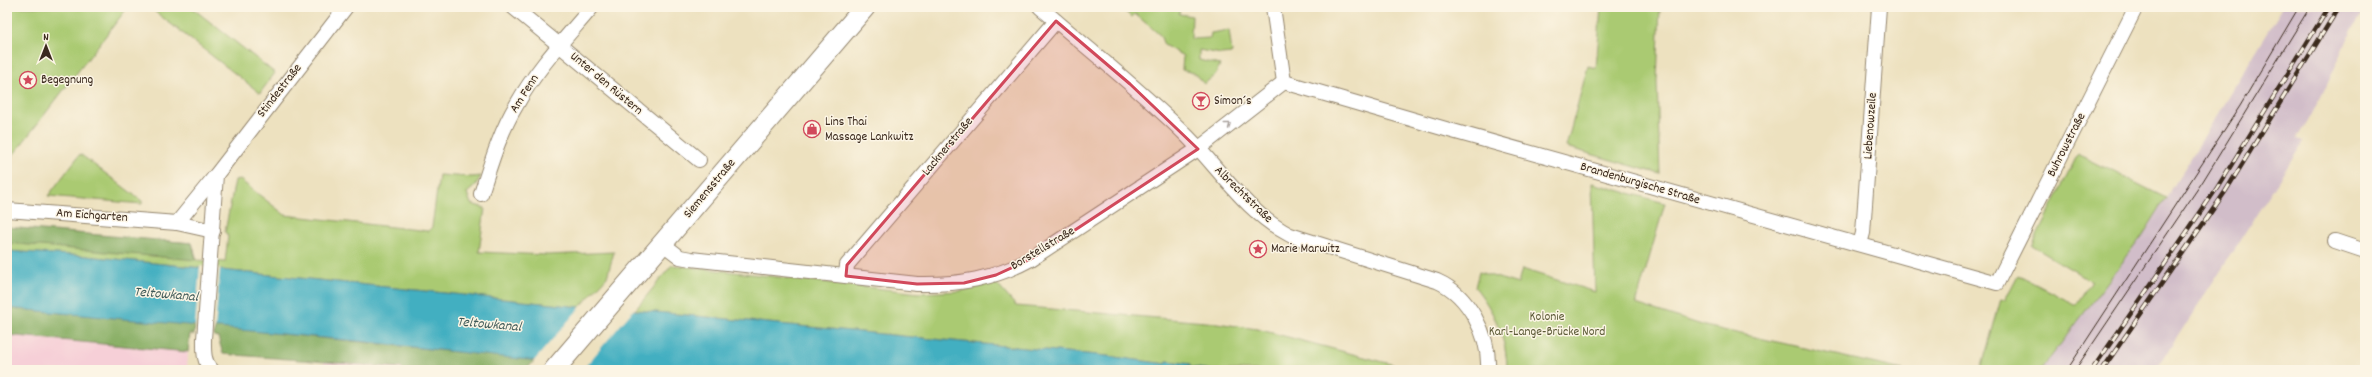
<svg xmlns="http://www.w3.org/2000/svg" width="2372" height="377" font-family="Dekko,sans-serif">
<style>
.built{fill:#f6cfd7}
.industrial{fill:#d1bdc9}
.green{fill:#aaca72;stroke:#727a48}
.forest{fill:#87ae64;stroke:#616c41}
.water{fill:#43afc1;stroke:#3f6c70}
.pier{fill:#ede1bf}
.lines{fill:none;stroke-linecap:round;stroke-linejoin:round}
.minor-casing{stroke:#94866e;stroke-width:16}
.secondary-casing{stroke:#94866e;stroke-width:22}
.minor{stroke:#fff;stroke-width:14}
.secondary{stroke:#fff;stroke-width:20}
.tram{stroke:#3b2a1e;stroke-width:1}
.rail-casing{stroke:#3b2a1e;stroke-width:4.5}
.rail{stroke:#fcf5e5;stroke-width:3;stroke-dasharray:9;stroke-linecap:butt}
.oneway{stroke:#a79f9a}
.marked{fill:#d1495b;fill-opacity:0.2;stroke:#d1495b;stroke-width:3;stroke-linejoin:round}
.labels{text-anchor:middle;dominant-baseline:central;stroke-width:3;stroke-linejoin:round;paint-order:stroke}
.poi-label{font-size:13px;fill:#3b2a1e;stroke:#fcf5e5;text-anchor:start}
.street-label{font-size:13px;fill:#3b2a1e;stroke:#fcf5e5}
.park-label{font-size:13px;fill:#5c5a37;stroke:#fcf5e5}
.water-label{font-size:14px;font-style:italic;fill:#3e5957;stroke:#fcf5e5}
</style>
<rect width="100%" height="100%" fill="#fcf5e5"/>
<filter id="ink" filterUnits="userSpaceOnUse"><feTurbulence type="fractalNoise" baseFrequency=".025" numOctaves="2"/><feDisplacementMap in="SourceGraphic" scale="8" xChannelSelector="R" yChannelSelector="G"/><feConvolveMatrix kernelMatrix="1 2 1 2 8 2 1 2 1" color-interpolation-filters="sRGB"/></filter>
<filter id="wash" filterUnits="userSpaceOnUse"><feTurbulence type="fractalNoise" baseFrequency=".012" numOctaves="4" result="noise"/><feDisplacementMap in="SourceGraphic" scale="16" xChannelSelector="R" yChannelSelector="G"/><feGaussianBlur stdDeviation="0.9" result="paint"/><feColorMatrix in="noise" values="0 0 0 0 0 0 0 0 0 0 0 0 0 0 0 0 0 1.4 0 .05"/><feComposite in="paint" operator="in"/></filter>
<g filter="url(#wash)">
<rect width="100%" height="100%" fill="#ede1bf"/>
<!-- built -->
<g class="built">
<polygon points="7,335 188,352 187,370 7,370"/>
<polygon points="324,362 402,368 403,370 324,370"/>
</g>
<!-- industrial -->
<polygon class="industrial" points="2283,7 2365,7 2365,9 2351,32 2321,98 2297,139 2304,141 2156,370 2041,370 2148,228"/>
<!-- green -->
<g class="green">
<polygon points="8,7 128,7 7,163 7,9"/>
<polygon points="149,7 191,7 275,73 260,93"/>
<polygon points="1119,7 1180,7 1179,14 1192,16 1191,39 1210,38 1211,33 1229,30 1232,53 1221,54 1199,50 1199,60 1220,65 1215,75 1204,84 1194,73 1182,70 1183,56 1164,45 1160,35 1135,14 1132,17"/>
<polygon points="1601,7 1660,7 1657,81 1660,174 1566,147 1588,66 1596,68"/>
<polygon points="80,154 142,201 142,204 48,196"/>
<polygon points="2078,154 2166,198 2143,235 2041,370 1981,370 2001,299 2005,300 2018,275 2076,305 2091,281 2032,246"/>
<polygon points="439,175 472,177 481,176 475,186 467,193 471,204 485,208 479,252 548,255 614,252 607,277 580,307 86,256 7,251 7,229 192,243 197,260 225,262 228,236 225,232 235,180 239,179 285,215 428,231 432,227"/>
<path d="M1592 183 1665 203 1636 304 1705 326 1903 370H1507C1507 339 1494 311 1475 287L1479 272 1518 284 1522 269 1595 292Z"/>
<polygon points="672,265 919,293 961,291 995,282 1016,306 1217,323 1257,329 1414,370 1212,370 1190,367 1190,364 1167,361 1166,364 1107,356 635,310"/>
</g>
<!-- forest -->
<g class="forest">
<polygon points="7,227 192,243 196,260 7,243"/>
<polygon points="7,308 195,325 194,335 190,334 188,352 7,335"/>
<polygon points="215,327 535,360 526,370 403,370 402,368 223,354 218,337 214,336"/>
</g>
<!-- water -->
<polygon class="water" points="7,251 86,256 580,307 635,310 1107,356 1166,364 1167,361 1190,364 1190,367 1212,370 618,370 367,342 7,308"/>
<!-- pier -->
<g class="pier">
<polygon points="200,266 220,268 215,329 195,327"/>
<polygon points="582,305 635,308 584,368 533,362"/>
</g>
</g>
<g filter="url(#ink)">
<g class="lines">
<!-- minor casing -->
<g class="minor-casing">
<g id="minor">
<polyline points="513,7 699,160"/>
<path d="M1040 7C1089 50 1142 91 1188 137 1221 171 1247 213 1290 235L1437 281C1469 295 1490 336 1488 370"/>
<polyline points="1273,7 1284,82"/>
<polyline points="1284,82 1449,130 1997,283 2136,7"/>
<path d="M481 194C491 163 500 132 517 104 537 68 566 38 592 7"/>
<polyline points="7,210 177,223 213,231"/>
<polyline points="177,223 216,175 346,7"/>
<polyline points="2335,241 2365,251"/>
<path d="M663 244 680 257 691 259 917 284C958 285 995 279 1031 259L1198 149 1284 82"/>
<polyline points="1860,244 1863,233 1879,7"/>
<polyline points="846,276 847,265 1056,21"/>
<path d="M212 370C203 362 204 350 204 339L216 175"/>
</g>
</g>
<!-- secondary casing -->
<g class="secondary-casing">
<polyline id="secondary" points="554,370 865,7"/>
</g>
<!-- minor -->
<use href="#minor" class="minor"/>
<!-- secondary -->
<use href="#secondary" class="secondary"/>
<!-- tram -->
<g class="tram">
<polyline points="2067,370 2240,106 2299,7"/>
<polyline points="2075,370 2203,181 2310,7"/>
</g>
<!-- rail casing -->
<g class="rail-casing">
<g id="rail">
<polyline points="2092,370 2217,188 2329,7"/>
<polyline points="2102,370 2225,192 2339,7"/>
</g>
</g>
<!-- rail -->
<use href="#rail" class="rail"/>
</g>
<!-- one-way arrows -->
<defs><path id="oneway-chevron" d="M-2-3.5L2.5 0L-2 3.5" fill="none" stroke-width="1.6" stroke-linecap="round" stroke-linejoin="round"/></defs>
<use class="oneway" href="#oneway-chevron" transform="translate(1228 125) rotate(-38)"/>
</g>
<!-- marked area -->
<path class="marked" d="M1056 21 1130 84 1198 149 1031 259 996 275 964 283 917 284 846 276 847 265Z"/>
<!-- icons -->
<defs>
<g id="sight-ring" transform="scale(0.9)"><circle r="9.5" fill="#fcf5e5" stroke="#d1495b" stroke-width="1.5"/><path d="M0-6L1.8-2.2L6-1.7L2.9 1.2L3.7 5.4L0 3.3L-3.7 5.4L-2.9 1.2L-6-1.7L-1.8-2.2Z" fill="#d1495b"/></g>
<g id="bar-ring" transform="scale(0.9)"><circle r="9.5" fill="#fcf5e5" stroke="#d1495b" stroke-width="1.5"/><path d="M-6-5H6L.8 .8V4.5H3.5V6h-7V4.5H-.8V.8Z" fill="#d1495b"/></g>
<g id="shop-ring" transform="scale(0.9)"><circle r="9.5" fill="#fcf5e5" stroke="#d1495b" stroke-width="1.5"/><path d="M-5-2.5h2.3a2.7 3.5 0 0 1 5.4 0H5L5.5 6h-11ZM-1.5-2.5h3a1.5 2.3 0 0 0-3 0Z" fill="#d1495b"/></g>
</defs>
<g fill-rule="evenodd">
<use href="#sight-ring" x="28" y="80"/>
<use href="#bar-ring" x="1201" y="101"/>
<use href="#shop-ring" x="812" y="129"/>
<use href="#sight-ring" x="1258" y="249"/>
</g>
<g class="labels">
<!-- poi labels -->
<g class="poi-label">
<text x="41" y="80">Begegnung</text>
<text x="1214" y="101">Simon´s</text>
<text x="825" y="122">Lins Thai<tspan x="825" dy="15">Massage Lankwitz</tspan></text>
<text x="1271" y="249">Marie Marwitz</text>
</g>
<!-- street labels -->
<g class="street-label">
<text transform="translate(606 84) rotate(40)">Unter den Rüstern</text>
<text transform="translate(280 91) rotate(-52)">Stindestraße</text>
<text transform="translate(525 94) rotate(-58)">Am Fenn</text>
<text transform="translate(1871 126) rotate(-86)">Liebenowzeile</text>
<text transform="translate(2067 145) rotate(-63)">Buhrowstraße</text>
<text transform="translate(948 147) rotate(-50)">Lacknerstraße</text>
<text transform="translate(1640 184) rotate(16)">Brandenburgische Straße</text>
<text transform="translate(710 189) rotate(-50)">Siemensstraße</text>
<text transform="translate(1243 195) rotate(44)">Albrechtstraße</text>
<text transform="translate(92 216) rotate(4)">Am Eichgarten</text>
<text transform="translate(1043 249) rotate(-31)">Borstellstraße</text>
</g>
<!-- park labels -->
<g class="park-label">
<text x="1547" y="317">Kolonie<tspan x="1547" dy="15">Karl-Lange-Brücke Nord</tspan></text>
</g>
<!-- water labels -->
<g class="water-label">
<text transform="translate(166 295) rotate(5)">Teltowkanal</text>
<text transform="translate(489 325) rotate(5)">Teltowkanal</text>
</g>
</g>
<!-- margin -->
<rect width="2372" height="377" fill="none" stroke="#fcf5e5" stroke-width="24"/>
<!-- north arrow -->
<g transform="translate(46 46)" stroke="#fcf5e5" stroke-width="3" paint-order="stroke">
<path d="M0-3L7 15L0 10L-7 15Z" fill="#3b2a1e"/>
<text y="-6" font-size="11" font-weight="bold" text-anchor="middle" fill="#3b2a1e">N</text>
</g>
</svg>
